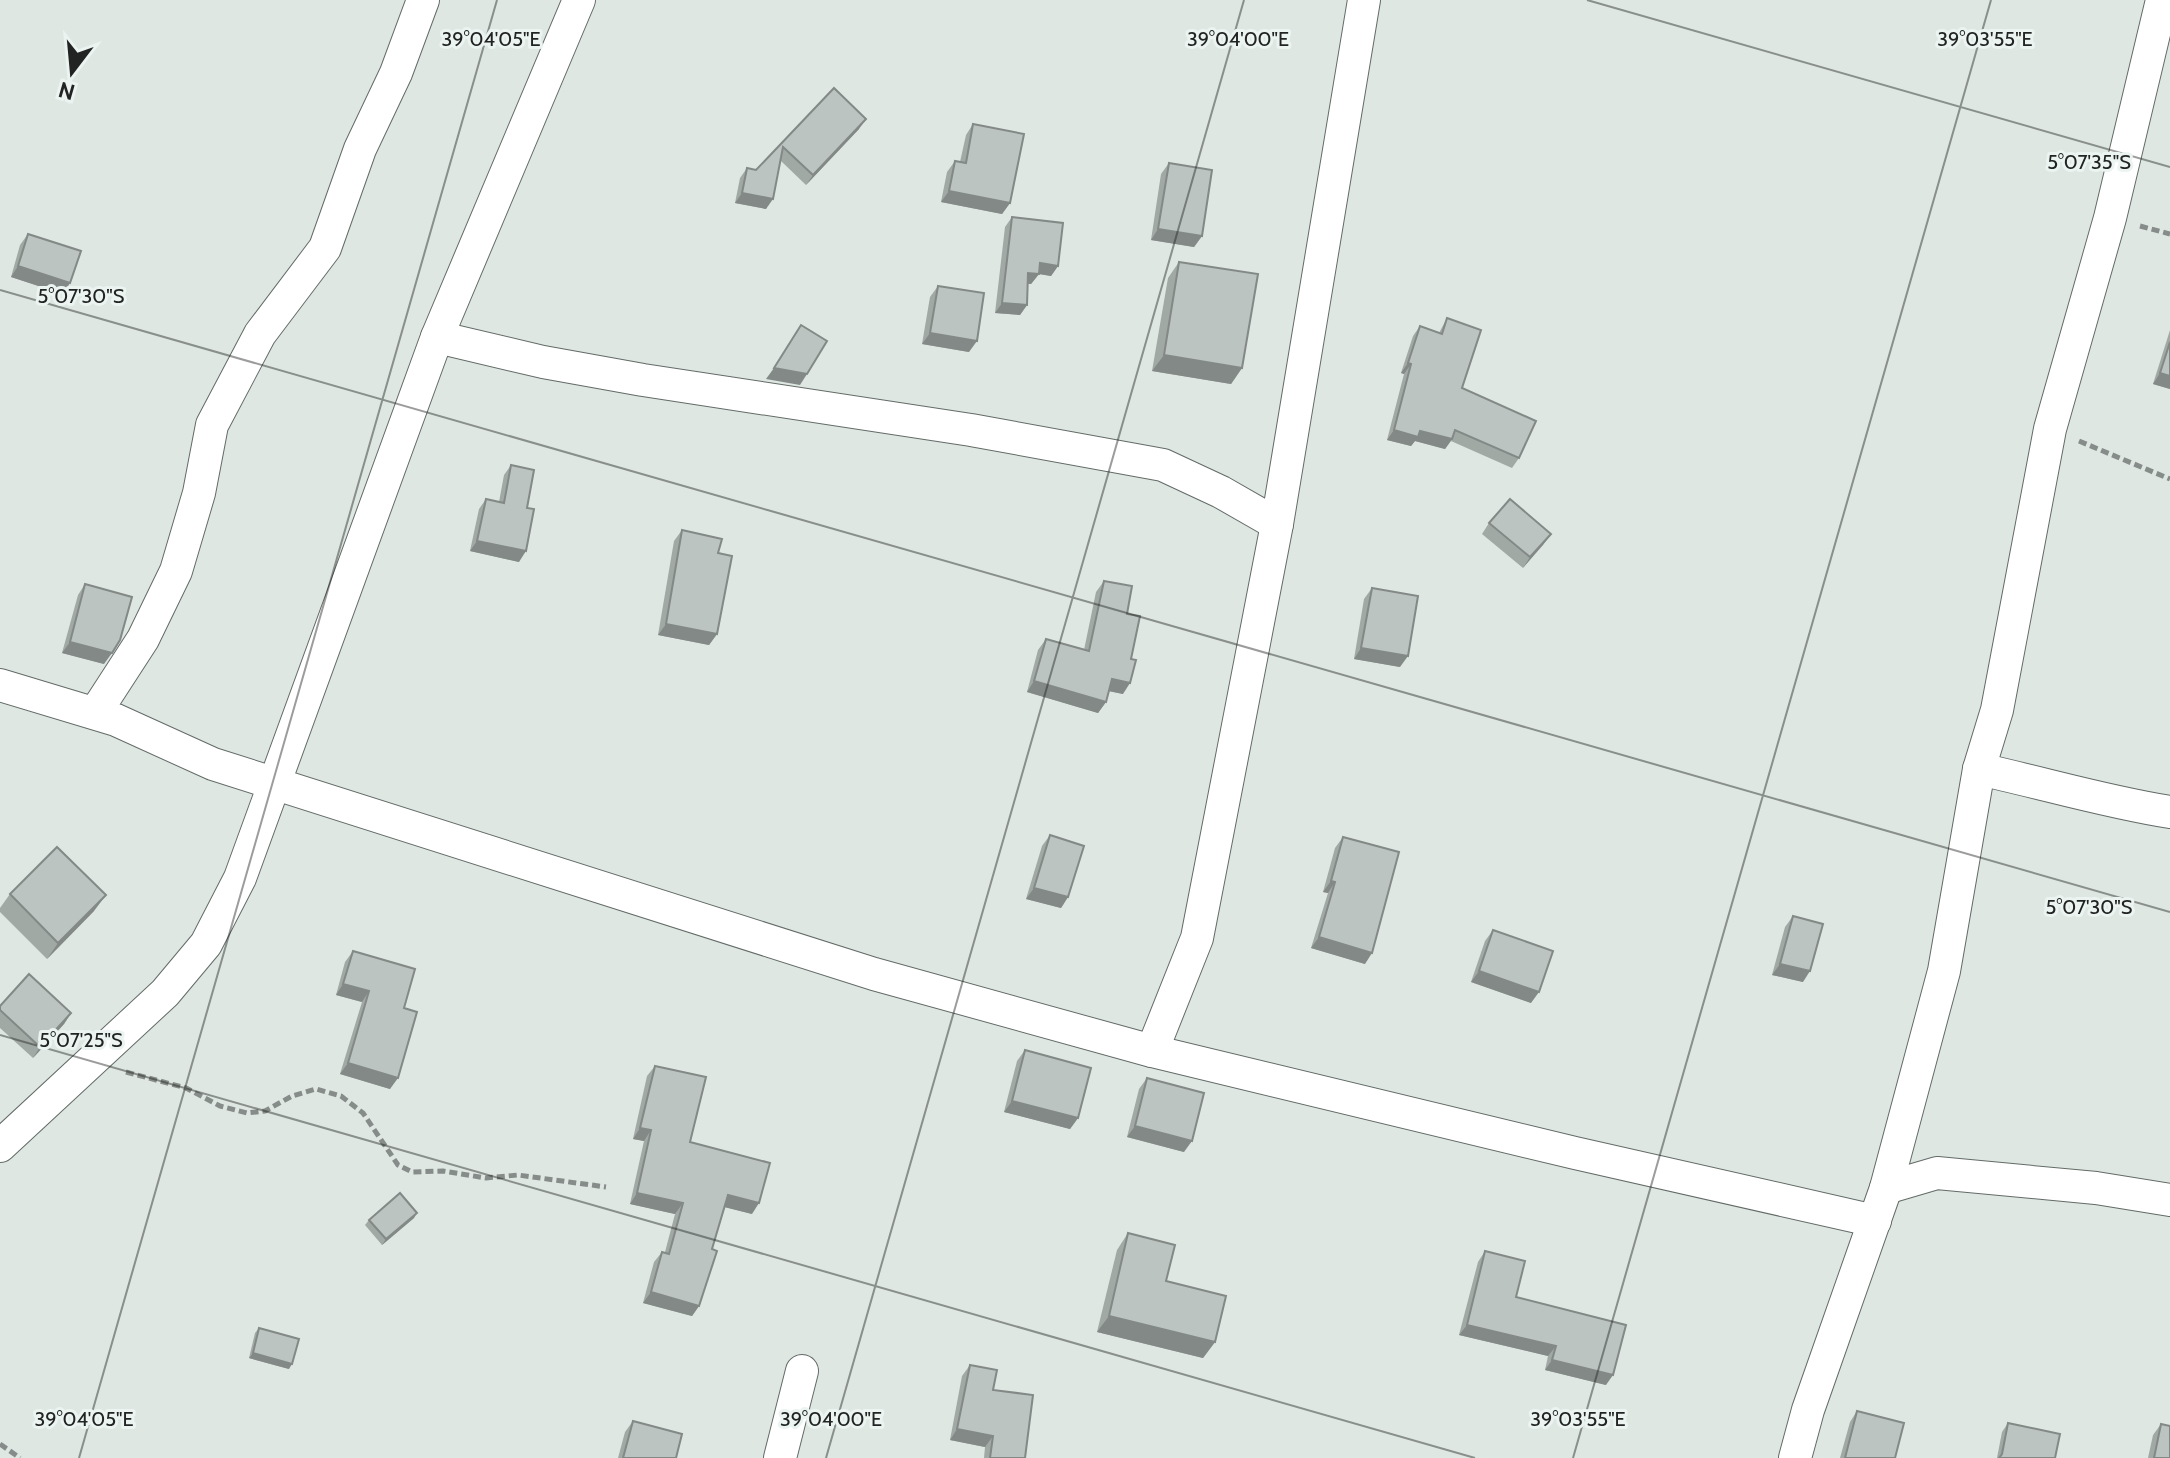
<svg xmlns="http://www.w3.org/2000/svg" width="2170" height="1458" font-family="Cabin,sans-serif">
<style>
.lines{fill:none;stroke-linecap:round;stroke-linejoin:round}
.street-casing{stroke:#636b67;stroke-width:34}
.path{stroke:#868c89;stroke-width:5;stroke-dasharray:8 4;stroke-linecap:butt}
.street{stroke:#fff;stroke-width:32}
.wall{fill:#a1a9a5}
.shaded-wall{fill:#838986}
.building{fill:#bbc4c0;stroke:#838986;stroke-width:2}
.ticks{fill:none;stroke:#212422;stroke-width:2;stroke-opacity:0.45}
.ticks-label{font-size:20px;text-anchor:middle;fill:#212422;stroke:#ebf4f0;stroke-width:6;stroke-linejoin:round;paint-order:stroke}
</style>
<rect width="100%" height="100%" fill="#dee7e2"/>
<g class="lines">
<!-- street casing -->
<g class="street-casing">
<g id="street">
<polyline points="437,337 543,362 643,380 971,430 1163,465 1221,492 1277,524"/>
<polyline points="0,685 116,720 213,764 874,974 1152,1051 1575,1153 1875,1221"/>
<polyline points="95,713 143,639 176,571 199,493 212,425 260,334 325,248 360,149 396,73 423,0"/>
<path d="M1979 769C2043 783 2106 802 2170 812"/>
<polyline points="1152,1051 1197,938 1277,524 1364,0"/>
<polyline points="0,1146 165,993 206,944 240,878 437,337 579,0"/>
<polyline points="1886,1188 1937,1173 2096,1188 2170,1200"/>
<polyline points="780,1458 802,1371"/>
<polyline points="1795,1458 1808,1410 1886,1188 1944,971 1979,769 1997,710 2050,429 2110,218 2162,0"/>
</g>
</g>
<!-- path -->
<g class="path">
<polyline points="2140,226 2170,234"/>
<polyline points="2079,441 2170,479"/>
<polyline points="126,1072 186,1088 220,1106 247,1113 265,1111 292,1096 316,1089 341,1096 363,1113 398,1165 412,1172 443,1171 486,1178 518,1175 606,1187"/>
<polyline points="0,1444 20,1458"/>
</g>
<!-- street -->
<use href="#street" class="street"/>
</g>
<!-- wall -->
<g class="wall">
<polygon points="834,88 859,129 806,185 781,161 766,209 735,203 740,178 747,168 756,170"/>
<polygon points="973,124 1010,203 1002,214 941,202 947,172 955,161 960,162 966,135"/>
<polygon points="1169,163 1202,236 1194,247 1151,240 1161,174"/>
<polygon points="1012,217 1058,266 1051,276 1039,274 1031,284 1028,284 1027,305 1020,315 995,313 1005,227"/>
<polygon points="28,234 63,294 11,277 20,245"/>
<polygon points="1179,262 1242,368 1231,384 1152,371 1168,278"/>
<polygon points="938,286 969,352 922,344 930,297"/>
<polygon points="1447,318 1462,388 1519,458 1512,468 1451,441 1445,449 1415,441 1411,446 1387,440 1404,374 1401,373 1413,336 1420,326 1439,333"/>
<polygon points="2170,330 2170,389 2153,384"/>
<polygon points="511,465 527,508 519,562 470,551 479,509 486,499 499,502 504,475"/>
<polygon points="1489,523 1551,534 1523,568 1482,534"/>
<polygon points="682,530 718,553 717,634 709,645 658,635 674,541"/>
<polygon points="1104,581 1127,614 1123,694 1108,691 1106,702 1098,713 1027,692 1038,650 1046,639 1084,650 1096,592"/>
<polygon points="85,584 104,664 62,653 78,595"/>
<polygon points="1372,588 1400,667 1354,659 1364,599"/>
<polygon points="1050,835 1068,897 1061,908 1026,899 1042,846"/>
<polygon points="1343,837 1365,964 1311,948 1328,893 1323,892 1335,848"/>
<polygon points="10,894 94,911 47,959 0,912 0,908"/>
<polygon points="1793,916 1803,982 1772,975 1785,927"/>
<polygon points="1493,930 1531,1003 1471,982 1485,941"/>
<polygon points="353,951 404,1008 390,1089 340,1074 362,1002 336,995 345,962"/>
<polygon points="0,1006 71,1013 64,1024 33,1058 0,1028"/>
<polygon points="1025,1050 1078,1118 1070,1129 1004,1112 1017,1061"/>
<polygon points="655,1066 690,1142 752,1214 725,1207 712,1249 699,1306 692,1316 643,1303 654,1262 662,1252 665,1252 675,1214 630,1204 644,1141 633,1139 647,1076"/>
<polygon points="1147,1078 1184,1152 1127,1137 1139,1089"/>
<polygon points="414,1218 382,1245 365,1225 369,1220"/>
<polygon points="1128,1233 1215,1342 1203,1358 1097,1332 1117,1250"/>
<polygon points="1485,1251 1516,1297 1606,1385 1545,1370 1548,1356 1459,1335 1478,1262"/>
<polygon points="259,1328 289,1369 249,1358 255,1333"/>
<polygon points="970,1365 993,1390 1025,1458 984,1458 985,1447 950,1440 962,1376"/>
<polygon points="1857,1411 1895,1458 1840,1458 1850,1422"/>
<polygon points="633,1421 676,1458 618,1458 625,1432"/>
<polygon points="2008,1423 2055,1458 1997,1458 2002,1432"/>
<polygon points="2161,1424 2170,1458 2148,1458 2153,1435"/>
</g>
<!-- shaded-wall -->
<g class="shaded-wall">
<polygon points="866,119 859,129 806,185 813,175"/>
<polygon points="949,191 1010,203 1002,214 941,202"/>
<polygon points="742,193 773,199 766,209 735,203"/>
<polygon points="1158,229 1202,236 1194,247 1151,240"/>
<polygon points="1040,263 1058,266 1051,276 1039,274 1031,284 1021,283 1028,273"/>
<polygon points="18,266 70,283 63,294 11,277"/>
<polygon points="1002,303 1027,305 1020,315 995,313"/>
<polygon points="930,333 977,341 969,352 922,344"/>
<polygon points="1164,355 1242,368 1231,384 1152,371"/>
<polygon points="1408,363 1411,364 1404,374 1401,373"/>
<polygon points="774,368 807,374 800,385 766,379"/>
<polygon points="2160,373 2170,376 2170,389 2153,384"/>
<polygon points="1394,430 1420,431 1452,439 1445,449 1415,441 1411,446 1387,440"/>
<polygon points="1551,534 1543,545 1523,568 1530,557"/>
<polygon points="477,541 526,551 519,562 470,551"/>
<polygon points="666,624 717,634 709,645 658,635"/>
<polygon points="70,642 112,653 104,664 62,653"/>
<polygon points="1361,648 1408,656 1400,667 1354,659"/>
<polygon points="1112,679 1130,683 1123,694 1104,690"/>
<polygon points="1034,681 1106,702 1098,713 1027,692"/>
<polygon points="1331,881 1335,882 1328,893 1323,892"/>
<polygon points="1034,888 1068,897 1061,908 1026,899"/>
<polygon points="106,895 94,911 47,959 58,943"/>
<polygon points="1319,937 1372,953 1365,964 1311,948"/>
<polygon points="1780,964 1810,971 1803,982 1772,975"/>
<polygon points="1479,971 1539,992 1531,1003 1471,982"/>
<polygon points="343,984 369,991 362,1002 336,995"/>
<polygon points="71,1013 64,1024 33,1058 40,1047"/>
<polygon points="348,1063 398,1078 390,1089 340,1074"/>
<polygon points="1012,1101 1078,1118 1070,1129 1004,1112"/>
<polygon points="1135,1126 1192,1141 1184,1152 1127,1137"/>
<polygon points="640,1128 651,1130 644,1141 633,1139"/>
<polygon points="637,1193 683,1203 675,1214 630,1204"/>
<polygon points="728,1195 759,1203 752,1214 720,1206"/>
<polygon points="417,1213 414,1218 382,1245 386,1239"/>
<polygon points="651,1292 699,1306 692,1316 643,1303"/>
<polygon points="1109,1316 1215,1342 1203,1358 1097,1332"/>
<polygon points="1467,1325 1556,1346 1548,1356 1459,1335"/>
<polygon points="253,1353 292,1364 289,1369 249,1358"/>
<polygon points="1552,1360 1613,1375 1606,1385 1545,1370"/>
<polygon points="957,1429 993,1436 985,1447 950,1440"/>
</g>
<!-- building -->
<g class="building">
<polygon points="834,88 866,119 813,175 783,147 773,199 742,193 747,168 756,170"/>
<polygon points="973,124 1024,134 1010,203 949,191 955,161 966,163"/>
<polygon points="1169,163 1212,170 1202,236 1158,229"/>
<polygon points="1012,217 1063,223 1058,266 1040,263 1039,274 1028,273 1027,305 1002,303"/>
<polygon points="28,234 81,251 70,283 18,266"/>
<polygon points="1179,262 1258,274 1242,368 1164,355"/>
<polygon points="938,286 984,293 977,341 930,333"/>
<polygon points="1447,318 1481,330 1462,388 1536,421 1519,458 1455,430 1452,439 1420,431 1418,437 1394,430 1411,364 1408,363 1420,326 1442,334"/>
<polygon points="801,325 827,341 807,374 774,368"/>
<polygon points="2170,342 2170,376 2160,373"/>
<polygon points="511,465 534,470 527,508 534,509 526,551 477,541 486,499 504,503"/>
<polygon points="1510,499 1551,534 1530,557 1489,523"/>
<polygon points="682,530 722,539 718,553 732,556 717,634 666,624"/>
<polygon points="1104,581 1132,586 1127,614 1140,616 1131,659 1136,660 1130,683 1112,679 1106,702 1034,681 1046,639 1089,651"/>
<polygon points="85,584 132,597 120,640 112,653 70,642"/>
<polygon points="1372,588 1418,596 1408,656 1361,648"/>
<polygon points="1050,835 1084,846 1068,897 1034,888"/>
<polygon points="1343,837 1399,852 1372,953 1319,937 1335,882 1331,881"/>
<polygon points="57,847 106,895 58,943 10,894"/>
<polygon points="1793,916 1823,924 1810,971 1780,964"/>
<polygon points="1493,930 1553,951 1539,992 1479,971"/>
<polygon points="353,951 415,969 404,1008 417,1012 398,1078 348,1063 369,991 343,984"/>
<polygon points="29,974 71,1013 40,1047 0,1010 0,1006"/>
<polygon points="1025,1050 1091,1068 1078,1118 1012,1101"/>
<polygon points="655,1066 706,1077 690,1142 770,1163 759,1203 728,1195 712,1249 717,1251 699,1306 651,1292 662,1252 669,1254 683,1203 637,1193 651,1130 640,1128"/>
<polygon points="1147,1078 1204,1093 1192,1141 1135,1126"/>
<polygon points="400,1193 417,1213 386,1239 369,1220"/>
<polygon points="1128,1233 1175,1245 1166,1281 1226,1296 1215,1342 1109,1316"/>
<polygon points="1485,1251 1525,1261 1516,1297 1626,1325 1613,1375 1552,1360 1556,1346 1467,1325"/>
<polygon points="259,1328 299,1339 292,1364 253,1353"/>
<polygon points="970,1365 997,1370 993,1390 1033,1395 1025,1458 990,1458 993,1436 957,1429"/>
<polygon points="1857,1411 1904,1423 1895,1458 1845,1458"/>
<polygon points="633,1421 682,1434 676,1458 623,1458"/>
<polygon points="2008,1423 2060,1434 2055,1458 1999,1458 2002,1454"/>
<polygon points="2161,1424 2170,1426 2170,1458 2154,1458"/>
</g>
<!-- ticks -->
<path class="ticks" d="M1587 0 2170 167M0 290 2170 912M0 1035 1475 1458M79 1458 497 0M826 1458 1244 0M1573 1458 1991 0"/>
<g class="ticks-label">
<text x="491" y="46">39°04'05"E</text>
<text x="1238" y="46">39°04'00"E</text>
<text x="1985" y="46">39°03'55"E</text>
<text x="2089" y="169">5°07'35"S</text>
<text x="81" y="303">5°07'30"S</text>
<text x="2089" y="914">5°07'30"S</text>
<text x="81" y="1047">5°07'25"S</text>
<text x="84" y="1426">39°04'05"E</text>
<text x="831" y="1426">39°04'00"E</text>
<text x="1578" y="1426">39°03'55"E</text>
</g>
<!-- north arrow -->
<g transform="translate(72 72) rotate(196)" stroke="#ebf4f0" stroke-width="6" paint-order="stroke">
<path d="M0-6L14 30L0 20L-14 30Z" fill="#212422"/>
<text y="-12" font-size="22" font-weight="bold" text-anchor="middle" fill="#212422">N</text>
</g>
</svg>
